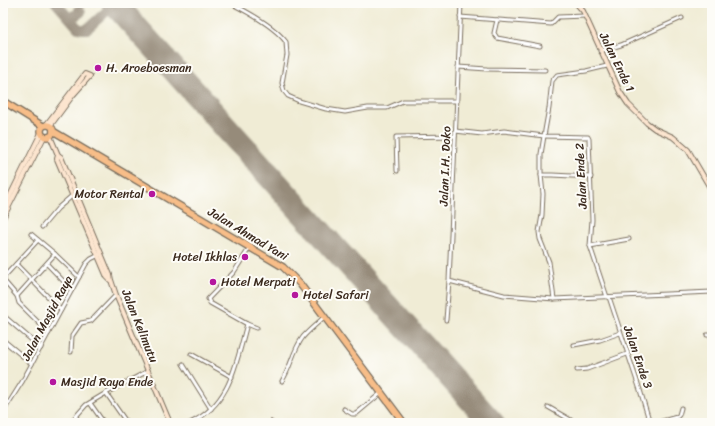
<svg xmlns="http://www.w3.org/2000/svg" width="715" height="426" font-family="Sriracha,sans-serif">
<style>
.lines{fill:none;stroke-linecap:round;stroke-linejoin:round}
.taxiway{stroke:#968b7a;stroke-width:10}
.runway{stroke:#968b7a;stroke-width:25}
.street-casing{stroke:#7a6e5e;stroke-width:5}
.secondary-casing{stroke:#7a6e5e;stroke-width:6}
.highway-casing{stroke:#7a6e5e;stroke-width:8}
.street{stroke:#fff;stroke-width:3}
.secondary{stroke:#fce5cf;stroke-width:4}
.highway{stroke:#f7bd88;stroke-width:5.5}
.poi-dot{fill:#b5179e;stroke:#fdfcf7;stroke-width:1.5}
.labels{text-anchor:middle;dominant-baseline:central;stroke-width:4;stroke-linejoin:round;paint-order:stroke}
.street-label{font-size:12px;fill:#3b2a1e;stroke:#fdfcf7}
.poi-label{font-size:12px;fill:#3b2a1e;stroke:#fdfcf7;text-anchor:start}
</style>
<rect width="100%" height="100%" fill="#fdfcf7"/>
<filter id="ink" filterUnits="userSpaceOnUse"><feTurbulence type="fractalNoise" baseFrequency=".025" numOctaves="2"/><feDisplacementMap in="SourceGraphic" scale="8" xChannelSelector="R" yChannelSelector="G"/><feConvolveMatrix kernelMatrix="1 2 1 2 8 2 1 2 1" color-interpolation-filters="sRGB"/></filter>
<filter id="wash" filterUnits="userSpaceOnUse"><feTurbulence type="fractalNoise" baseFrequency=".012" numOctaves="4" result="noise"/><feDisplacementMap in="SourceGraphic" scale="16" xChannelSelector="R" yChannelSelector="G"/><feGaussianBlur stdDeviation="0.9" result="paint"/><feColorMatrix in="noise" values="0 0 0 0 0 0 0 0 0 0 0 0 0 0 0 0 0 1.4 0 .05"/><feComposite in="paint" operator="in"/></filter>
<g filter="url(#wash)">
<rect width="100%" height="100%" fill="#f0ecd5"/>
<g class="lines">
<!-- taxiway -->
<g class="taxiway">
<polyline points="56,3 78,28 82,29 87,29 108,10 116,9 122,12"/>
<polyline points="71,19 74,15 77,15 81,12 79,10"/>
<polyline points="485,415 497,423"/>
</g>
<!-- runway -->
<polyline class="runway" points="114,3 492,423"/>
</g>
</g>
<g filter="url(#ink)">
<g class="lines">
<!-- street casing -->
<g class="street-casing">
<g id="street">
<path d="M230 3C246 11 275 27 286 42L287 55 282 83 284 91 288 96 299 101 326 109 345 112 368 108H387L403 101H456"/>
<polyline points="461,3 449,281 504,295 554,299 712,292"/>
<polyline points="460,17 551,24 558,17 585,16"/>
<polyline points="497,20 494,33 497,38 540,46"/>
<polyline points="600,51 621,45 682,18"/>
<polyline points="458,67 487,69 545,70"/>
<polyline points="455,131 482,134 504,131 544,136 588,137 589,139 592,220 590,246 607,297"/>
<polyline points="397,171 396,137 455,136"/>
<polyline points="541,175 552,175 591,177"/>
<polyline points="42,227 58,208 73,195"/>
<polyline points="31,234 55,254 79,277"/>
<polyline points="590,246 629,239"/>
<polyline points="250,247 234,272 208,299 210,303 247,324 257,328"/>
<polyline points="16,264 61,310"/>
<polyline points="47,264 72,290"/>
<polyline points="17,296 4,281 4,277 38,240"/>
<polyline points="609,297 640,390 650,423"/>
<polyline points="554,299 549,262 540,239 539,232 542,215 543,194 541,175 541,154 544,136 549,108 552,81 557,75 586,71 607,66"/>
<polyline points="5,317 41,348"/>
<polyline points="446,320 449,281"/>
<polyline points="49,333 19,303 17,296 55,254"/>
<polyline points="707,335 712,335"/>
<polyline points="3,340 32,364"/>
<polyline points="574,345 600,340 620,333"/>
<polyline points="71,352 72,336 81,323 91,321 116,295"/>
<polyline points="191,354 232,377"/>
<polyline points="183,364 211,409"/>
<polyline points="577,370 587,369 627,354"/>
<path d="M282 381C291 367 293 350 303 337 309 330 317 324 324 317"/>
<polyline points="106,393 127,423"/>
<polyline points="90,403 104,423"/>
<polyline points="548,407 576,423"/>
<polyline points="344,409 352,414 356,414 381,393"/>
<polyline points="3,412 22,382 86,264 91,259 99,255"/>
<polyline points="271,422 272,423"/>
<polyline points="70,423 86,405 106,393 148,371"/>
<path d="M190 423C231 404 236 363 247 324"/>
<polyline points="655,423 677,417 679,415 681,408"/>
</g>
</g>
<!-- secondary casing -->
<g class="secondary-casing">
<g id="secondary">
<polyline points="576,3 583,11 620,92 628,104 647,123 655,129 673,137 688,150 712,191"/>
<polyline points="46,125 85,74 90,76 73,95 50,126"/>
<polyline points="50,136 58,155 57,159 107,277 110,280"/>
<polyline points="58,155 61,157 110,275 111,280 116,295 170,423"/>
<polyline points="3,210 41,133"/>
<polyline points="3,218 44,137"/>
</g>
</g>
<!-- highway casing -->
<g class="highway-casing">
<g id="highway">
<polyline points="3,101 43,126"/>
<circle cx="47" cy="131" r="6"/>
<polyline points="53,131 283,267 300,284 404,423"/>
</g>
</g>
<!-- street -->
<use href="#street" class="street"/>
<!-- secondary -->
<use href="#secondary" class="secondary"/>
<!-- highway -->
<use href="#highway" class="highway"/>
</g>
</g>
<!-- markers -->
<g class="poi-dot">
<circle cx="98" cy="68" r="4"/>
<circle cx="152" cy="194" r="4"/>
<circle cx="245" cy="257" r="4"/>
<circle cx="213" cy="282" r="4"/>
<circle cx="295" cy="295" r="4"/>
<circle cx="53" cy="382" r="4"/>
</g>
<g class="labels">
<!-- street labels -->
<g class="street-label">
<text transform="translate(617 62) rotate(64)">Jalan Ende 1</text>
<text transform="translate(445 166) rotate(-88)">Jalan I.H. Doko</text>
<text transform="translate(581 176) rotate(-93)">Jalan Ende 2</text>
<text transform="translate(248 234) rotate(31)">Jalan Ahmad Yani</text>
<text transform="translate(47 318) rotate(-62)">Jalan Masjid Raya</text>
<text transform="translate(140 326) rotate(68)">Jalan Kelimutu</text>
<text transform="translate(638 357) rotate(71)">Jalan Ende 3</text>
</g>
<!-- poi labels -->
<g class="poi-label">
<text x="106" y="68">H. Aroeboesman</text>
<text x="144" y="194" text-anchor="end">Motor Rental</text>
<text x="237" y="257" text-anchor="end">Hotel Ikhlas</text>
<text x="221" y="282">Hotel Merpati</text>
<text x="303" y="295">Hotel Safari</text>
<text x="61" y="382">Masjid Raya Ende</text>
</g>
</g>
<!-- margin -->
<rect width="715" height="426" fill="none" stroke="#fdfcf7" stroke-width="16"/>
</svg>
